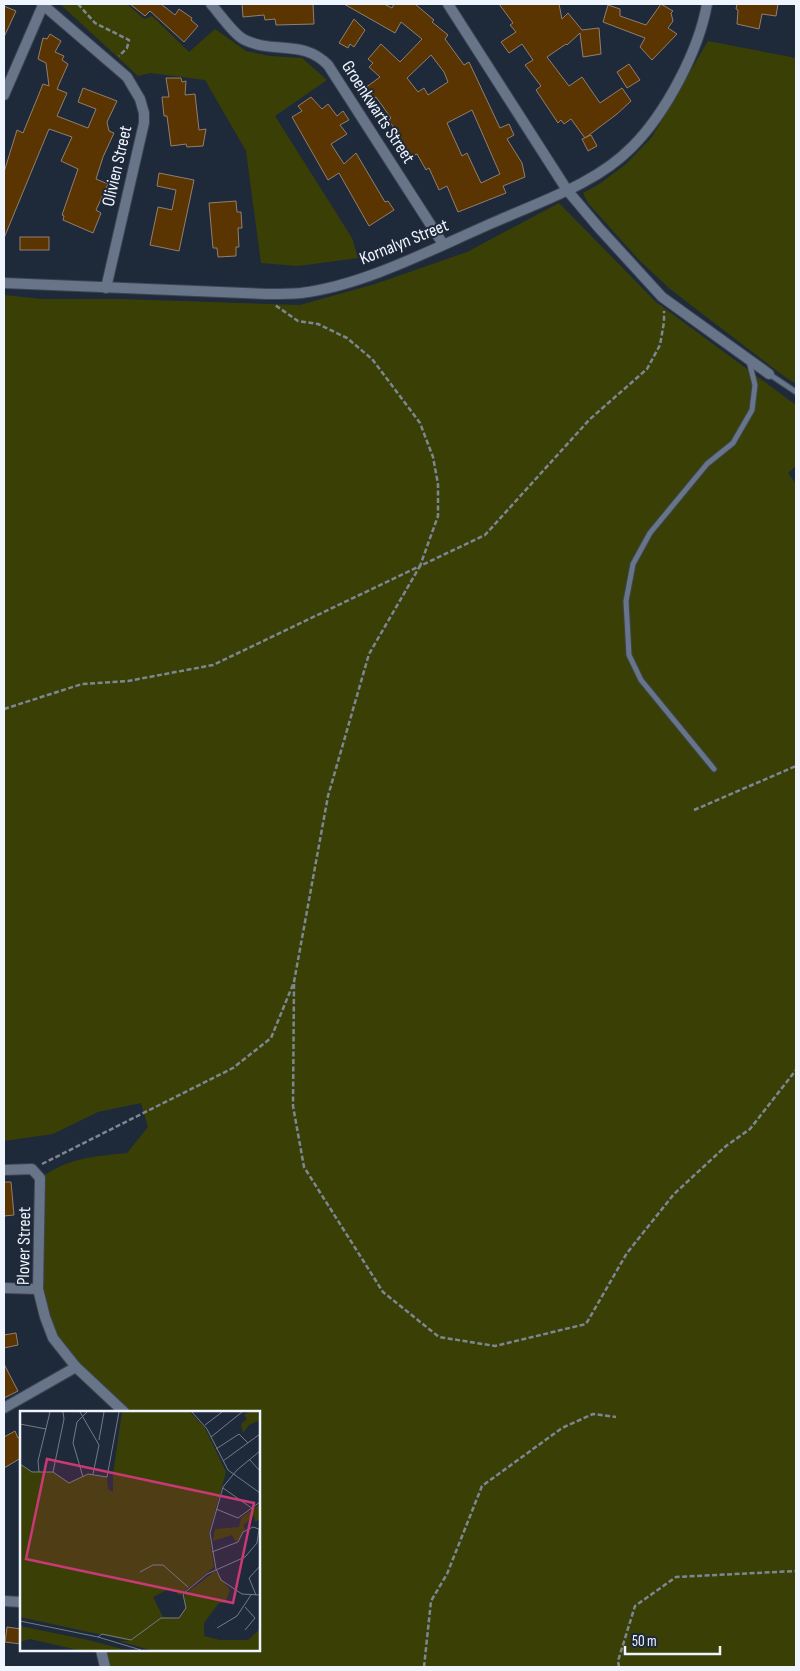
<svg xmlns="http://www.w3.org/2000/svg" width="800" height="1671" font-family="'Sofia Sans Condensed',sans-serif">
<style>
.green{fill:#3a4005}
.building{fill:#5a3502;stroke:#917f6e;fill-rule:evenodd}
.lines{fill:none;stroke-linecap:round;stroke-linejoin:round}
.lane-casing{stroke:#3b4452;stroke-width:7}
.street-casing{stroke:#3b4452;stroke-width:12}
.path{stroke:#7d8693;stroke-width:2.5;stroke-dasharray:5 2.5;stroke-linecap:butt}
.lane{stroke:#687588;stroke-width:5}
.street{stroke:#687588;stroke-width:10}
.labels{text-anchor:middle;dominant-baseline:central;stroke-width:4;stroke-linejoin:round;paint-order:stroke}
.street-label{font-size:18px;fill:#eff5fe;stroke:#1e293a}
.inset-road{fill:none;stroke:#727b88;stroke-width:1}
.view{fill:#c93973;fill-opacity:0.15;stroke:#c93973;stroke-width:2.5}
.inset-edge{fill:none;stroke:#eff5fe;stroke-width:2.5}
</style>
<rect width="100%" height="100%" fill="#1e293a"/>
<!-- green -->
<g class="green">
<polygon points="60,4 127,4 144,19 152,16 189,52 215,29 246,51 270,56 302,58 327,80 275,116 352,238 358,258 298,266 261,263 246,151 205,80 150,73 138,76"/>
<polygon points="708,41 796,58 796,384 785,377 670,289 639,260 588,203 583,193 601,183 626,164 652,137"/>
<path d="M559 203 656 302 796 405V466L788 473 796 484V1667H105L101 1650H259V1412H124L53 1338 38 1289 40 1178C71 1157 91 1157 127 1153L148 1127 141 1103 98 1112 53 1134 4 1141V295L42 299H119L300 305 375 284 467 252Z"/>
</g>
<!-- building -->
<g class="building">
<polygon points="130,4 161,4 175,15 179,9 192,18 191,20 198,26 184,42 150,11 145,16"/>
<polygon points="242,4 313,4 314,24 276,25 275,19 265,20 264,15 243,17"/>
<path d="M344 4H384L392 8 394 4H415L434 20 432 22 448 35 445 39 464 65 469 62 500 128 509 124 514 135 507 139 522 163 525 177 503 186 506 193 458 212 447 186 439 190 429 168 426 170 417 154 406 159 400 146 403 144 389 120 391 118 376 97 370 102 361 91 380 77 369 67 373 63 368 59 381 44 400 62 422 39 401 22 395 33ZM431 55 444 72 448 82 428 95 424 88 418 92 407 78ZM472 110 500 174 481 183 467 153 462 156 447 123Z"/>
<polygon points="499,4 559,4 562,19 568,13 582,30 599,28 601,54 583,57 580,33 567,45 566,44 547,57 569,86 582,77 600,103 622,88 631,101 617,114 585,138 571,119 564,124 561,120 558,123 536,90 541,86 525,65 533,60 522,44 509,53 501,42 516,32 510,25 513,23"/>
<polygon points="661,4 673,11 671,13 673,21 668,28 677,34 652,60 640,47 645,38 603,22 608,5 620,9 620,16 646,25"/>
<polygon points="737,4 778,4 776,16 762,14 759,29 737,24 738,10 736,9"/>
<polygon points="4,6 16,11 4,37"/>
<polygon points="354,19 365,30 354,47 350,44 348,48 339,43"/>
<polygon points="50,34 61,41 55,52 64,56 62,60 68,64 57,89 67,93 57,116 88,128 96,109 78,102 83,88 117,101 107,122 109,131 114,133 103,157 96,179 108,184 96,210 101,213 93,233 63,220 64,216 62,215 78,169 61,161 72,137 49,129 4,238 4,172 17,130 23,133 43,84 49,86 46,63 38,59 43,38 47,39"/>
<polygon points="629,64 640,80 627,88 617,72"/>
<polygon points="166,78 181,78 182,82 186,81 185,95 195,94 199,130 206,129 203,146 187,147 186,144 171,146 167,116 164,116 162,97 169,97"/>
<polygon points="311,97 322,109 328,104 337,116 343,111 349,120 340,125 347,134 331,144 344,164 356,153 385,202 388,201 394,210 369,226 339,173 328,180 292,117 302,111 298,106"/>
<polygon points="591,135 597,146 588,151 582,139"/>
<polygon points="159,173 194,180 179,251 150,245 158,207 172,210 176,190 157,186"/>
<polygon points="236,201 237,212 241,212 242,228 238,228 239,247 236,247 236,256 218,257 217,248 213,248 209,203"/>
<rect x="20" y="237" width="29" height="13"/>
<polygon points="4,1182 11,1182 14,1215 4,1216"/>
<polygon points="16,1333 18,1345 4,1348 4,1335"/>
<polygon points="4,1364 18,1391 4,1398"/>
<polygon points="15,1431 18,1438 21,1436 21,1458 4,1468 4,1437"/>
<polygon points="7,1627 21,1629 21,1644 5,1642"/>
</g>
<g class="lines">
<!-- lane casing -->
<g class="lane-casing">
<g id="lane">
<polyline points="769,374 796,392"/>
<polyline points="714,769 641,680 629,655 626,601 633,564 650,533 707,464 733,443 752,410 755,385 749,361"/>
</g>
</g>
<!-- street casing -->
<g class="street-casing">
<g id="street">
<polyline points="42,4 127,77 140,99 144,113 144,123 106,288"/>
<path d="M211 4C219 13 235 36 245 40 274 54 303 39 328 65L443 244"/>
<polyline points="448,4 567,190 599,228 662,297 769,374"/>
<polyline points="4,95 43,5"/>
<path d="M4 283 267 294C278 294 290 294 301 293 366 285 436 247 497 221 542 201 597 183 632 147 666 113 699 50 707 4"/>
<polyline points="4,1170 32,1169 40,1178 38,1289 45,1317 53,1338 76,1367 124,1412"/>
<polyline points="4,1288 38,1289"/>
<polyline points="4,1408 76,1367"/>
<polyline points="4,1601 21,1602"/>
<polyline points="101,1650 105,1667"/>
</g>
</g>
<!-- path -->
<g class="path">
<polyline points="78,4 95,23 129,40 127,48 119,56"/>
<polyline points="4,709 82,684 128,681 213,665 420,566 438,516 438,484 433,457 420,423 372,359 347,338 318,324 298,321 275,305"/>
<polyline points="694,810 796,766"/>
<polyline points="294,984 293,1106 304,1167 383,1292 439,1337 495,1346 586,1324 627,1253 674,1194 726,1146 750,1129 796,1070"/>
<polyline points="42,1164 233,1068 271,1038 294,982 328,796 369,654 420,566 485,535 590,419 647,369 660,345 664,322 664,311"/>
<polyline points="424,1667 431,1601 447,1574 482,1486 562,1428 593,1414 616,1417"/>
<polyline points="619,1667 618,1661 635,1606 676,1577 796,1571"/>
</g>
<!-- lane -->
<use href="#lane" class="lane"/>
<!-- street -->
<use href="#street" class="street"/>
</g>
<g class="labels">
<!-- street labels -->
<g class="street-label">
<text transform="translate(378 112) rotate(57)">Groenkwarts Street</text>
<text transform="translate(117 166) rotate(-77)">Olivien Street</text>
<text transform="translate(404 242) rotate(-22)">Kornalyn Street</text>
<text transform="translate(24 1246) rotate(-89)">Plover Street</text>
</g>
</g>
<!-- overview -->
<g transform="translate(20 1411)">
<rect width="240" height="240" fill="#1e293a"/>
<path d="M102 1H170L185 17 206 61 189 122 194 156 159 185 155 178H149L133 186 143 206 159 207 165 198 164 184 195 160 210 179 205 192H199L184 212V225L200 229H228L240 218V239H130L99 230H110L0 206V53L10 60 33 61 49 72 68 63 87 66 88 78 93 81V63ZM229 1H237L240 9 229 14 223 22 221 13 227 8 224 4ZM240 93V108L235 111 234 105 223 114 225 118 219 128 216 131 212 124 193 130 195 118 219 116 221 107ZM0 215 68 229 106 239H58L10 228 0 231Z" fill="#3a4005"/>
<path class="inset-road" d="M60 1 79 34 73 63M172 1 187 18 208 59 240 82M0 13 26 18M185 14 202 1M191 26 222 1M79 29 84 1M196 38 219 23 228 32M240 40 217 59 203 76 190 122 196 158 201 169 222 183 240 184M229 48 240 60M203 50 240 23M0 53 12 61H33L49 72 68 63 87 66 99 1M19 61 18 50 30 1M33 61 44 8 43 1M63 66 53 32 57 11 67 1M203 77 233 98M196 98 218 107 240 91M120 161 133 154H143L168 176M229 167 236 184M229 167 240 155M225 196 235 207 225 219M0 210 78 226 121 239M197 217 217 205 231 184M78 226 82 223 111 229 141 207H159L166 197 163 183 187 163 225 146 237 132 239 118 233 116 223 121 218 131 192 141"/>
<path class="view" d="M27 48 234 92 213 192 6 148Z"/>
<rect width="240" height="240" class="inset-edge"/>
</g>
<!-- border -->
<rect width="800" height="1671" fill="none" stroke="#eff5fe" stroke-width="10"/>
<!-- scale -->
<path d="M625 1646v8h95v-8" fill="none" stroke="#eff5fe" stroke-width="2.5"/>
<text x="632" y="1646" font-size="15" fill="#eff5fe" stroke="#1e293a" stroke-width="4" paint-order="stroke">50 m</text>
</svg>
